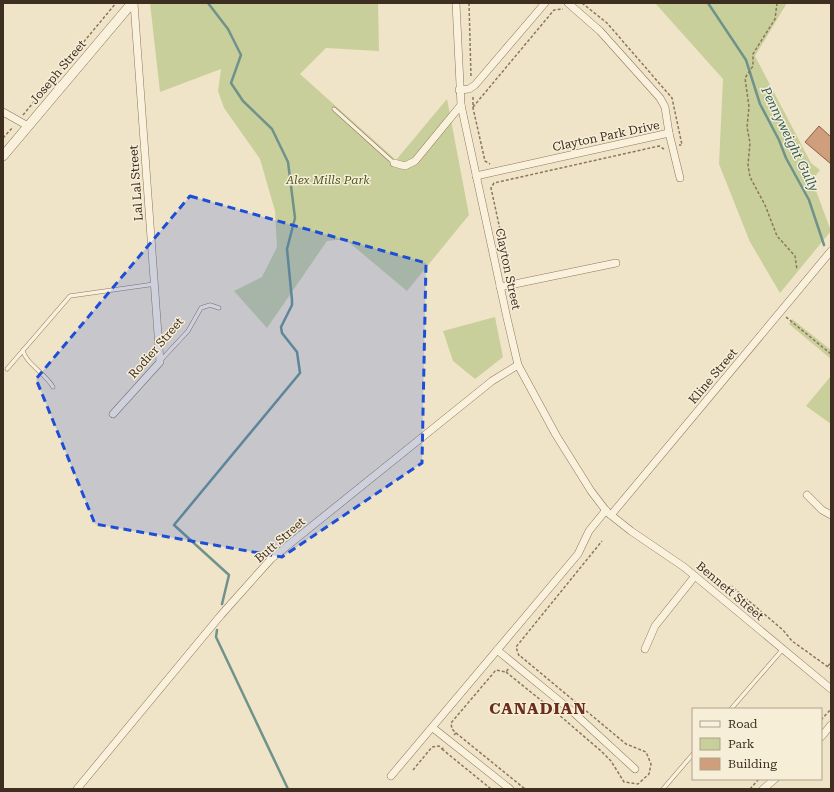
<svg xmlns="http://www.w3.org/2000/svg" width="834" height="792" font-family="'Roboto Serif',serif">
<style>
.green{fill:#c9cf9b}
.lines{fill:none;stroke-linecap:round;stroke-linejoin:round}
.stream{stroke:#6f938a;stroke-width:2.5}
.building{fill:#cf9f7d;stroke:#8d5f41}
.service-casing{stroke:#8d765c;stroke-width:4.5}
.minor-casing{stroke:#8d765c;stroke-width:8}
.tertiary-casing{stroke:#8d765c;stroke-width:10}
.path{stroke:#8d765c;stroke-width:1.5;stroke-dasharray:3 2;stroke-linecap:butt}
.service{stroke:#faf1dc;stroke-width:3.5}
.minor{stroke:#faf1dc;stroke-width:7}
.tertiary{stroke:#faf1dc;stroke-width:9}
.marked{fill:#1d4ed8;fill-opacity:0.2;stroke:#1d4ed8;stroke-width:3;stroke-dasharray:8 5;stroke-linejoin:round}
.labels{text-anchor:middle;dominant-baseline:central;stroke-width:3;stroke-linejoin:round;paint-order:stroke}
.street-label{font-size:12px;fill:#3d2e20;stroke:#f7eed8}
.park-label{font-size:12px;font-style:italic;fill:#4d5a26;stroke:#f7eed8}
.water-label{font-size:13px;font-style:italic;fill:#2f5d5a;stroke:#f7eed8}
.district-label{font-size:16px;font-weight:bold;letter-spacing:1px;fill:#6b2e1e;stroke:#f7eed8}
</style>
<rect width="100%" height="100%" fill="#f0e4c8"/>
<!-- green -->
<g class="green">
<polygon points="150,3 378,3 379,51 326,48 300,74 396,160 447,99 469,215 407,291 345,239 327,241 267,328 234,291 262,277 277,247 275,211 260,159 224,108 218,91 221,69 160,92"/>
<polygon points="655,3 787,3 755,56 811,163 820,170 812,180 831,231 780,293 750,242 719,164 723,79"/>
<polygon points="495,317 503,357 475,379 453,361 443,331"/>
<polygon points="792,319 831,350 831,359 789,324"/>
<polygon points="831,376 831,424 806,406"/>
</g>
<g class="lines">
<!-- stream -->
<g class="stream">
<polyline points="208,3 228,29 241,55 231,83 243,101 272,129 288,162 295,218 287,249 292,300 292,305 281,327 282,333 297,352 300,373 174,525 229,575 222,604"/>
<polyline points="708,3 746,60 760,104 779,140 786,158 809,200 824,245"/>
<polyline points="217,630 216,637 288,789"/>
</g>
</g>
<!-- building -->
<polygon class="building" points="819,126 831,137 831,164 805,142"/>
<g class="lines">
<!-- service casing -->
<g class="service-casing">
<g id="service">
<polyline points="334,109 394,163"/>
<path d="M23 350C25 363 46 374 53 387"/>
<polyline points="161,360 188,331 201,308 210,305 219,308"/>
<polyline points="7,369 70,296 155,284"/>
<polyline points="731,709 783,649"/>
<polyline points="663,789 693,754"/>
</g>
</g>
<!-- minor casing -->
<g class="minor-casing">
<g id="minor">
<polyline points="456,3 461,105 507,318 518,365 556,435 591,491 607,512 631,531 684,567 831,689"/>
<polyline points="459,90 469,89 475,85 545,3"/>
<polyline points="3,112 28,126"/>
<polyline points="669,133 680,178"/>
<polyline points="394,163 405,166 415,161 461,105"/>
<polyline points="476,176 669,133 665,107 660,98 600,31 568,3"/>
<polyline points="500,287 616,263"/>
<polyline points="113,414 160,362 134,3"/>
<polyline points="807,495 822,510 831,515"/>
<polyline points="611,515 831,251"/>
<polyline points="645,649 655,626 695,576"/>
<polyline points="497,650 573,712 635,769"/>
<polyline points="433,728 510,789"/>
<polyline points="821,737 831,725"/>
<polyline points="391,776 578,554 589,531 606,510"/>
<polyline points="77,789 221,615 271,559 492,381 518,365"/>
<polyline points="763,789 775,779"/>
</g>
</g>
<!-- tertiary casing -->
<g class="tertiary-casing">
<polyline id="tertiary" points="3,156 132,3"/>
</g>
<!-- path -->
<g class="path">
<polyline points="469,3 471,77"/>
<polyline points="582,3 607,23 672,98 682,145 679,145"/>
<polyline points="777,3 775,19 753,54 753,66 745,78 749,107 747,127 750,143 748,165 750,177 765,205 777,236 795,256 797,270"/>
<polyline points="473,97 473,108 485,161 490,164"/>
<polyline points="473,107 554,10 563,9"/>
<polyline points="23,115 116,3"/>
<polyline points="3,138 13,127"/>
<polyline points="501,234 491,188 494,183 659,146 664,149"/>
<polyline points="786,317 831,354"/>
<polyline points="730,585 783,630 792,641 831,669"/>
<polyline points="519,656 516,647 602,541"/>
<polyline points="828,666 831,662"/>
<polyline points="506,672 558,714 601,751 611,761 624,782 638,784 649,774 651,764 646,752 626,744 519,655"/>
<polyline points="821,720 831,709"/>
<polyline points="456,733 525,789"/>
<polyline points="454,735 456,733 452,729 451,723 496,670 506,672 509,668"/>
<polyline points="442,749 491,789"/>
<polyline points="413,770 432,747 439,746 442,749 444,747"/>
<polyline points="750,789 759,779"/>
</g>
<!-- service -->
<use href="#service" class="service"/>
<!-- minor -->
<use href="#minor" class="minor"/>
<!-- tertiary -->
<use href="#tertiary" class="tertiary"/>
</g>
<!-- marked area -->
<path class="marked" d="M190 196 426 263 422 463 282 557 95 524 36 379Z"/>
<g class="labels">
<!-- street labels -->
<g class="street-label">
<text transform="translate(58 72) rotate(-50)">Joseph Street</text>
<text transform="translate(606 136) rotate(-12)">Clayton Park Drive</text>
<text transform="translate(136 183) rotate(-94)">Lal Lal Street</text>
<text transform="translate(508 269) rotate(78)">Clayton Street</text>
<text transform="translate(156 348) rotate(-49)">Rodier Street</text>
<text transform="translate(713 376) rotate(-50)">Kline Street</text>
<text transform="translate(280 540) rotate(-41)">Butt Street</text>
<text transform="translate(730 591) rotate(40)">Bennett Street</text>
</g>
<!-- park labels -->
<g class="park-label">
<text x="328" y="180">Alex Mills Park</text>
</g>
<!-- water labels -->
<g class="water-label">
<text transform="translate(790 139) rotate(64)">Pennyweight Gully</text>
</g>
<!-- district labels -->
<g class="district-label">
<text x="538" y="708">CANADIAN</text>
</g>
</g>
<!-- border -->
<rect width="834" height="792" fill="none" stroke="#3d2e20" stroke-width="8"/>
<!-- legend -->
<rect x="692" y="708" width="130" height="72" fill="#f7eed8" stroke="#ada18e"/>
<rect x="700" y="721" width="20" height="6" fill="#faf1dc" stroke="#ada18e"/>
<text x="728" y="728" font-size="12" fill="#3d2e20">Road</text>
<rect x="700" y="738" width="20" height="12" fill="#c9cf9b" stroke="#ada18e"/>
<text x="728" y="748" font-size="12" fill="#3d2e20">Park</text>
<rect x="700" y="758" width="20" height="12" fill="#cf9f7d" stroke="#ada18e"/>
<text x="728" y="768" font-size="12" fill="#3d2e20">Building</text>
</svg>
